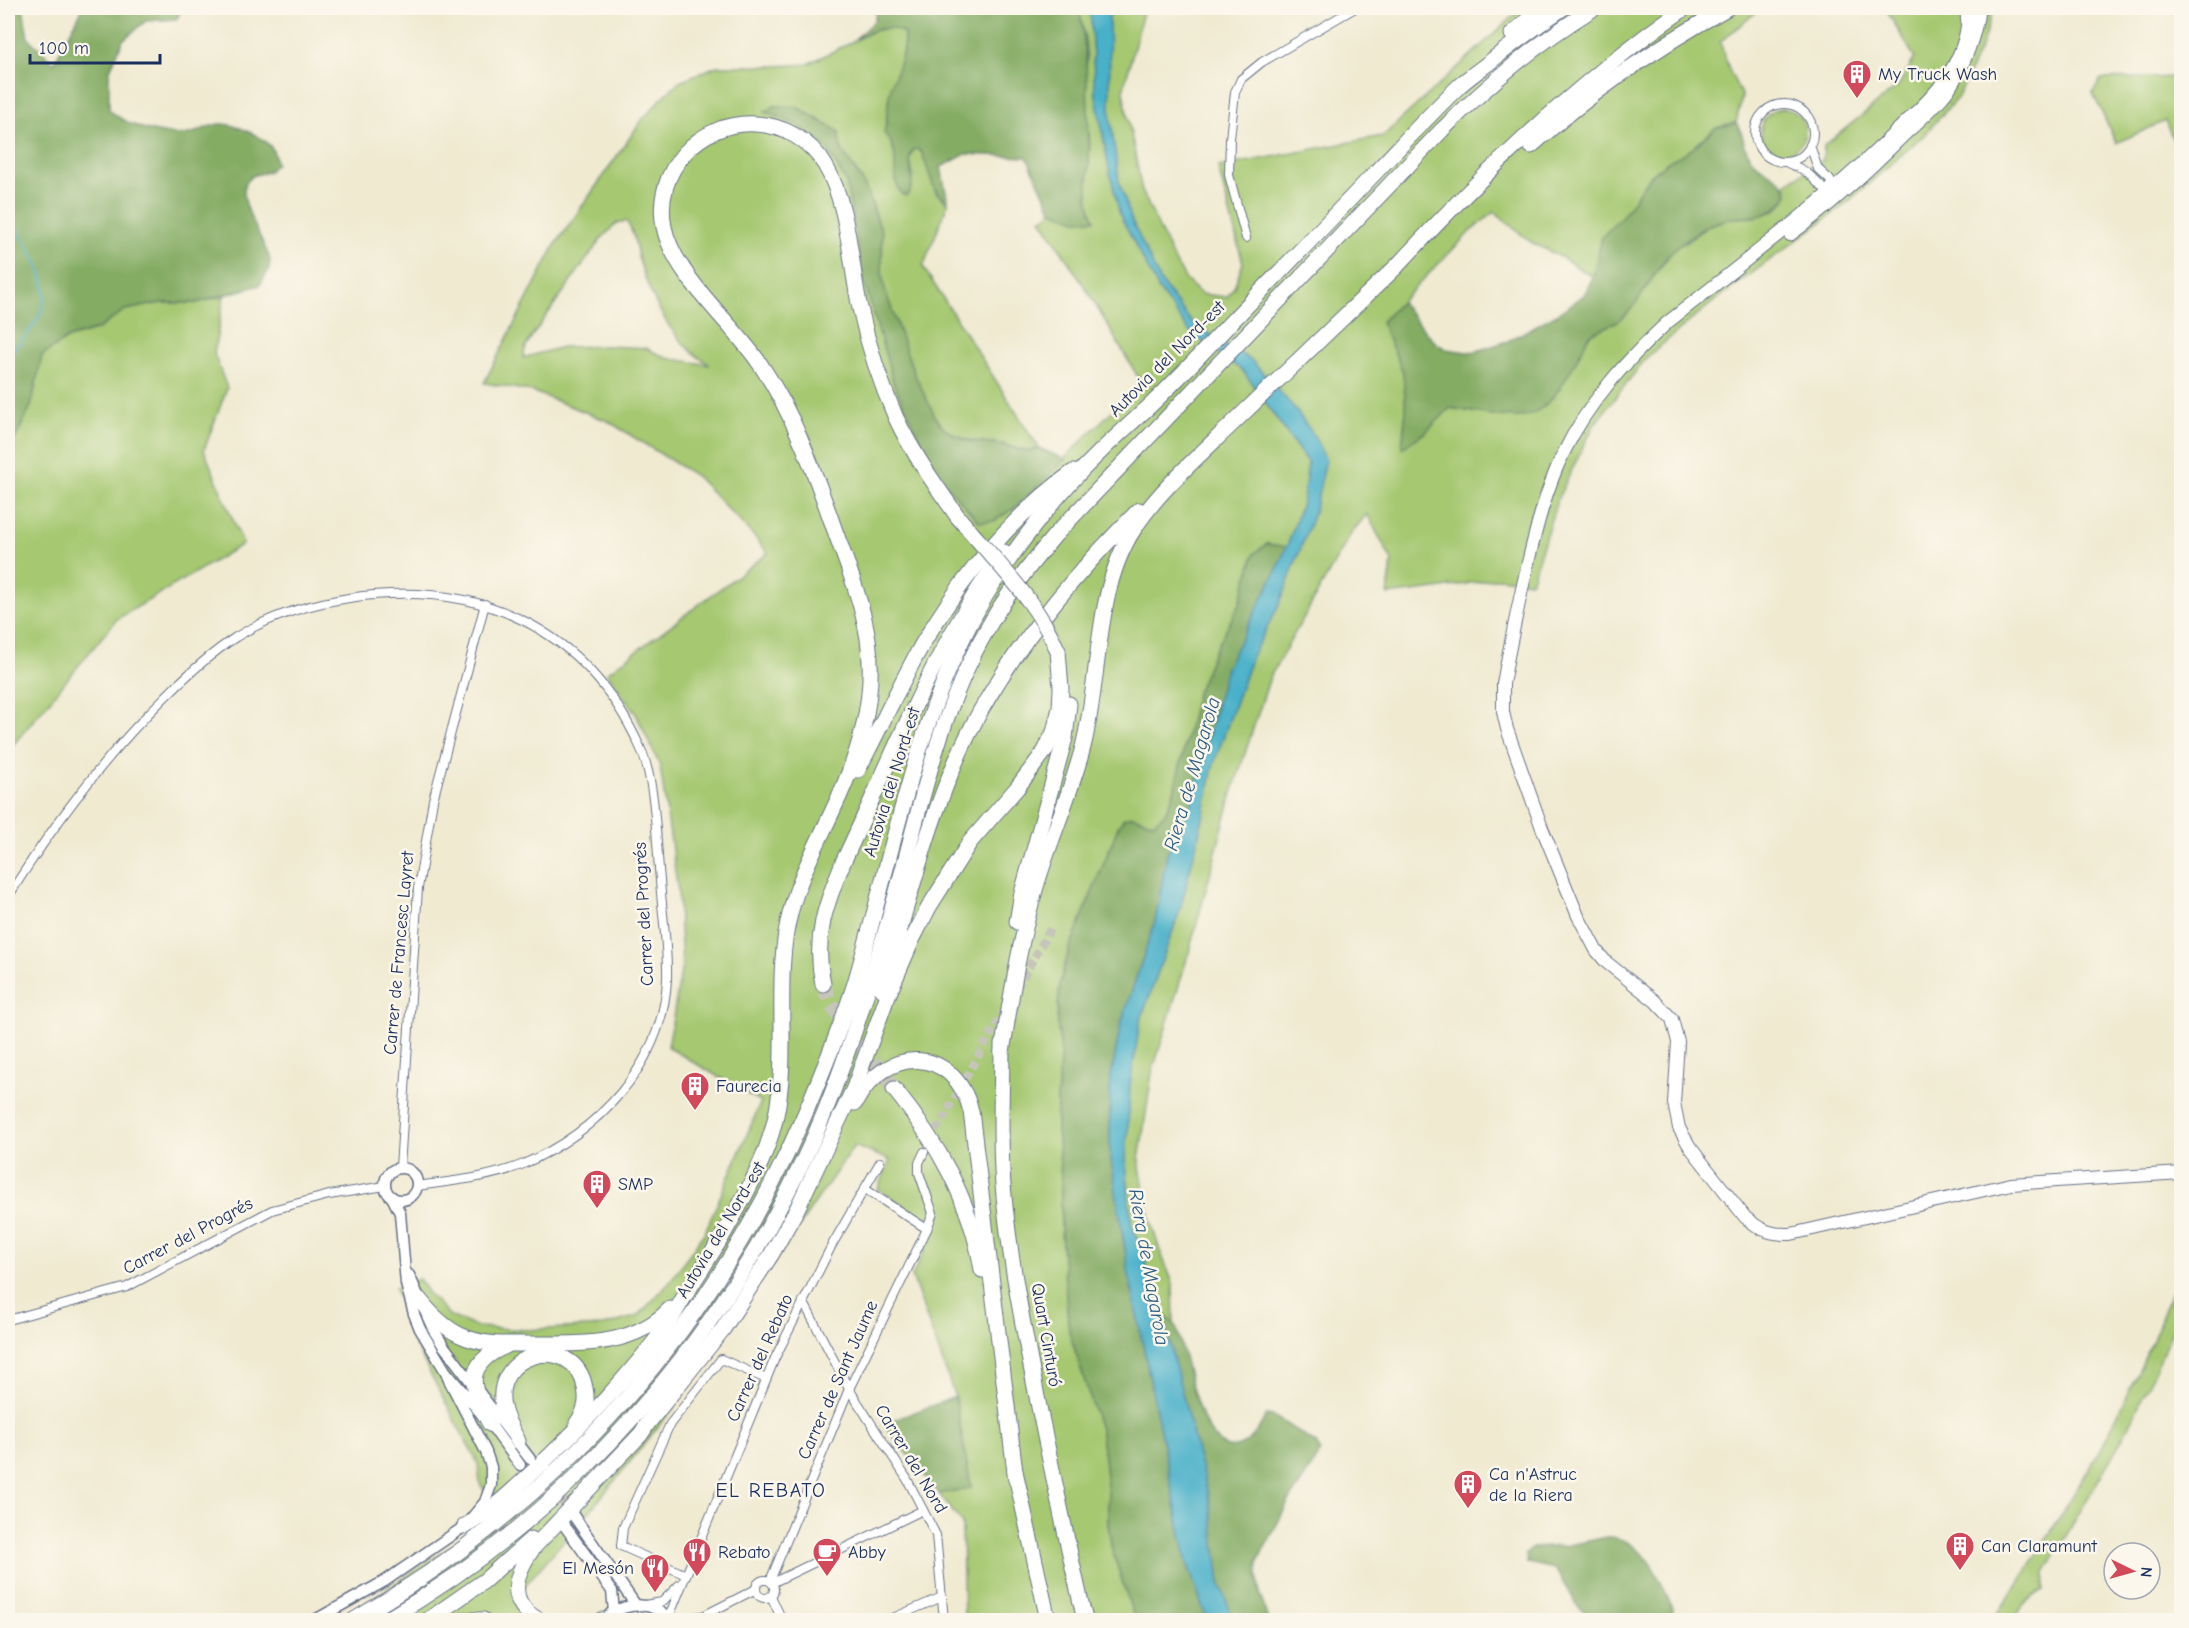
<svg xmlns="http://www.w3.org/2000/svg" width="2189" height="1628" font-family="'Comic Neue',sans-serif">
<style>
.green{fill:#a6c871;stroke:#607c68;stroke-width:1.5;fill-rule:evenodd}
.forest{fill:#84ac63;stroke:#506e60;stroke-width:1.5}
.water{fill:#49b0c9;stroke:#327094;stroke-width:1.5}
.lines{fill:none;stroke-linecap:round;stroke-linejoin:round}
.stream{stroke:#49b0c9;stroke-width:2}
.minor-tunnel{stroke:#c5c5ba;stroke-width:8;stroke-dasharray:8 4;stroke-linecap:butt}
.tertiary-tunnel{stroke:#c5c5ba;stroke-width:10;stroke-dasharray:10 5;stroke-linecap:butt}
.motorway-tunnel{stroke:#c5c5ba;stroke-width:15;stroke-dasharray:15 8;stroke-linecap:butt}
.minor-casing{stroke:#667086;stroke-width:10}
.tertiary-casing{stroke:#667086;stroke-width:13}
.secondary-casing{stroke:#667086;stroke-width:14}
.motorway-casing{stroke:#667086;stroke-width:17}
.minor{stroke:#fff;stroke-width:8}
.tertiary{stroke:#fff;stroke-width:10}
.secondary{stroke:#fff;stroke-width:12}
.motorway{stroke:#fff;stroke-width:15}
.motorway-bridge-casing{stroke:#667086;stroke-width:17;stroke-linecap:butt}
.motorway-bridge{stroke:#fff;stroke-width:15}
.labels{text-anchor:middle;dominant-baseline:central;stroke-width:5;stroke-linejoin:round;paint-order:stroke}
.poi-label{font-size:18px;fill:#1b2f5e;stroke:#fbf7ec;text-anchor:start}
.street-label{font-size:18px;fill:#1b2f5e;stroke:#fbf7ec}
.water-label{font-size:20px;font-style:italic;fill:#2b5c83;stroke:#fbf7ec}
.neighbourhood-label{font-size:20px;letter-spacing:1.5px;fill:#1b2f5e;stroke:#fbf7ec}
</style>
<rect width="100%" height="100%" fill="#fbf7ec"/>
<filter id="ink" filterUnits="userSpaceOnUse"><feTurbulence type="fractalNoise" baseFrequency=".0167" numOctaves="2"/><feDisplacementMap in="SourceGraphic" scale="12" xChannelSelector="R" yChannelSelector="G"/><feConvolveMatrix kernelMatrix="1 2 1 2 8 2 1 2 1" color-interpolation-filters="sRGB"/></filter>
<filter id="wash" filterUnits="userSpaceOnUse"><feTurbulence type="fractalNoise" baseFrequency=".008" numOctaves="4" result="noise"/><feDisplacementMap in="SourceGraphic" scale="24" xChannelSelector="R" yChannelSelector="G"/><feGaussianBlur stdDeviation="1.35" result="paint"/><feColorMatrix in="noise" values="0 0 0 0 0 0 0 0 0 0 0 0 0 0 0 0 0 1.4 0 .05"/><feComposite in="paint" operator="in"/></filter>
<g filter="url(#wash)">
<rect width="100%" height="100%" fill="#f0ead1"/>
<!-- green -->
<g class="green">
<path d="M1079 8H1090L1095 90 1108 164 1120 215 1159 290 1190 332 1243 371 1308 463 1303 500 1287 547 1267 544 1254 554 1240 603 1213 654 1197 693 1173 796 1166 812 1154 823 1139 818 1119 825 1069 950 1060 983 1057 1021 1061 1051 1057 1101V1128L1061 1177V1232L1069 1331 1101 1432 1108 1494V1524L1112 1550 1135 1620H964L962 1523 939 1494 971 1487 955 1397 912 1276 936 1226 878 1189 890 1160 854 1146 678 1402 594 1506 521 1590 528 1620H334L348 1614 478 1529 498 1510 480 1484 478 1464 409 1333 395 1288 419 1279 427 1292 450 1316 477 1327 526 1330 604 1326 638 1316 669 1283 705 1232 761 1102 668 1047 682 965 678 891 660 766 636 714 607 673 768 553 753 535 696 476 608 421 531 391 484 383 554 247 642 120 661 99 680 81 717 66H774L808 64 873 31 891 27 904 33C905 58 892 81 888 106 886 116 887 123 884 133 897 147 897 162 896 180L913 176 910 160 913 150 918 149 925 157 936 193 948 203 923 267 1039 448C1022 454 1012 445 995 443 975 442 955 440 940 425 934 418 931 409 927 401 909 364 889 317 882 277 880 262 885 245 881 231 876 214 870 196 862 180 853 164 837 151 839 132L795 106 766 112 795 124 826 147 846 182 864 281 894 384 937 475 1013 510 1141 382 1088 292 1041 219 1052 211 1076 220 1090 211 1087 189 1090 145 1085 83 1087 59 1085 38ZM626 221C635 232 635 246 639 260 652 302 672 342 710 365L666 358 646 348 608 346 562 347 523 358 526 346 532 336 601 239 617 223Z"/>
<polygon points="1109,8 1144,8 1123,91 1142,191 1171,254 1186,280 1201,294 1227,297 1234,287 1243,263 1218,167 1383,136 1522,8 1761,8 1720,42 1730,72 1742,96 1736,123 1725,125 1699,141 1692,149 1666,163 1658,170 1625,213 1602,237 1593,277 1561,257 1531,242 1494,212 1471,231 1381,322 1403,372 1406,411 1402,447 1426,432 1450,408 1488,414 1562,384 1589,336 1597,330 1624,317 1673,250 1712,224 1733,218 1755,217 1774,211 1782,204 1788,194 1785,184 1823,160 1824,146 1898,86 1915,58 1885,8 1994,8 1983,42 1959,96 1923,136 1842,207 1713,302 1647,357 1594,425 1558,498 1531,582 1499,578 1436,589 1388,595 1392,561 1367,514 1352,532 1270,677 1232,793 1189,952 1152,1073 1139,1160 1147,1209 1160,1251 1173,1283 1174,1323 1162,1314 1131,1222 1126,1163 1130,1085 1140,1022 1179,913 1203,818 1213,766 1252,656 1280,603 1314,513 1314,436 1295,409 1252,361 1192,323 1160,281 1132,221 1119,182 1110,114"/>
<polygon points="2181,77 2181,157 2165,121 2116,143 2093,93 2101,79"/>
<circle cx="1783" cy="131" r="22"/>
<polygon points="224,296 214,354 227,388 204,450 243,544 117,619 8,751 8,453 31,406 42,355 68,338 98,329 125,310 161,303 196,303"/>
<path d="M2181 1267V1310L2154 1373 2121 1441 2045 1572 2044 1590C2029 1597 2022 1607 2013 1620H1993L2025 1574 2101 1449 2153 1340Z"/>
</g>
<!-- forest -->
<g class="forest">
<path d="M8 8H23L28 38 54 63 83 8H182L177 19 146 21 123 40 109 72V110C129 127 153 133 179 135 194 136 205 126 219 124 234 123 260 135 270 146 275 152 275 157 276 164 273 166 272 169 269 171 262 175 254 172 248 180 233 196 265 241 270 260L269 269 260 285 196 303H161L125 310 98 329 68 338 42 355 31 406 8 453Z"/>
<path d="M877 8H1079C1088 52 1087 97 1089 142 1091 169 1082 195 1095 220H1076L1052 211 1027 157 966 154 941 167 948 203 934 188 922 153 918 149 913 150C904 165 920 184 906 196L901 194C888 174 904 154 884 133 888 121 887 109 889 96 893 73 906 59 904 33 885 24 873 30 855 39L874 21Z"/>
<polygon points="774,106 795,106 839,132 839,138 841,149 863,182 882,232 882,273 885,290 914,373 935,416 941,425 948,431 969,441 1000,444 1020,450 1031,451 1039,448 1066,460 1013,509 994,521 979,522 937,475 894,384 864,281 846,182 826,147 795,124 765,112"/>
<path d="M1736 123C1745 134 1742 147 1751 158 1762 173 1781 173 1788 194 1768 228 1741 210 1712 224 1696 232 1678 244 1667 257 1652 275 1642 299 1625 316 1615 326 1600 327 1589 336 1574 363 1554 415 1519 417 1496 418 1472 411 1450 408L1426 432 1402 448 1406 411 1403 372 1381 322 1401 302 1423 329 1437 344 1446 349 1467 352 1477 351 1508 341 1557 314 1584 295 1593 277 1602 237 1625 213 1648 178 1666 163 1692 149 1715 128Z"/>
<polygon points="1267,544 1287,547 1275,574 1226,668 1191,806 1167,854 1155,922 1121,1024 1110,1082 1110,1152 1129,1275 1186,1559 1207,1620 1135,1620 1112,1550 1108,1524 1108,1494 1101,1432 1069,1331 1061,1232 1061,1177 1057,1128 1057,1101 1061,1051 1057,1021 1060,983 1069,950 1119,825 1124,818 1132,816 1154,823 1166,812 1173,796 1197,693 1213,654 1240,603 1254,554"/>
<path d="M1162 1314 1174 1323 1177 1330C1186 1353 1203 1483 1251 1438 1257 1433 1262 1423 1266 1415L1274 1416 1316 1444 1320 1452 1317 1459 1289 1501 1259 1559C1254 1579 1262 1601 1268 1620H1233L1220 1583 1210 1503Z"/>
<polygon points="955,1397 971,1488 939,1494 883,1424"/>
<path d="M1608 1537C1647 1538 1665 1588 1676 1620H1594L1580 1609 1555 1569 1527 1563 1526 1554 1532 1548 1563 1546Z"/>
</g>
<!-- water -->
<polygon class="water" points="1090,8 1109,8 1110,114 1119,182 1132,221 1160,281 1192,323 1252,361 1295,409 1314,436 1326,460 1314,513 1280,603 1252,656 1213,766 1203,818 1179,913 1140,1022 1130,1085 1126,1163 1131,1222 1155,1288 1174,1361 1210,1503 1220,1583 1233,1620 1207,1620 1186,1559 1129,1275 1110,1152 1110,1082 1121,1024 1155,922 1167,854 1191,806 1226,668 1275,574 1289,541 1303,500 1308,463 1243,371 1190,332 1159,290 1120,215 1108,164 1095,90"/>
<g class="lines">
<!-- stream -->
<path class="stream" d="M8 214C26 245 59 282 37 320 29 334 17 344 8 357"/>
</g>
</g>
<g filter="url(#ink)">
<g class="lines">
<!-- minor-tunnel -->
<g class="minor-tunnel">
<polyline points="1017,988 1052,926"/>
<polyline points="930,1141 1005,1009"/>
</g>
<!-- tertiary-tunnel -->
<g class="tertiary-tunnel">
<polyline points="520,1465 564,1525"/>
<polyline points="542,1475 573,1514"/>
</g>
<!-- motorway-tunnel -->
<polyline class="motorway-tunnel" points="823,984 830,1003 894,1089"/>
<!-- minor casing -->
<g class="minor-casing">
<g id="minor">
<circle cx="1784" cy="133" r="29"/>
<polyline points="1810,145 1818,169 1830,180 1832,192"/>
<path d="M1786 162C1793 166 1801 168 1807 173 1817 180 1821 192 1835 190"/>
<polyline points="1246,238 1229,175 1230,139 1235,92 1241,79 1262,62 1355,8"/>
<path d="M8 897C53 825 104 757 165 697 187 675 210 654 236 637 270 616 310 604 349 598 478 579 585 626 640 747 656 781 656 842 660 880 662 913 668 947 667 979 663 1065 597 1133 521 1165 489 1178 452 1181 417 1186"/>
<polyline points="400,1168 418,888 433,800 485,604"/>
<polyline points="865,1189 927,1229"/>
<polyline points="803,1301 849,1389 907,1479 936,1535 944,1620"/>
<polyline points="8,1320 127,1287 272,1210 329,1195 385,1186"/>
<polyline points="686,1575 621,1546 623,1528 670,1424 721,1359 766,1379"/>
<circle cx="765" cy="1589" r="9"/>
<polyline points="770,1581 849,1389 927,1229 933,1213 919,1173 919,1163 924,1152"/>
<polyline points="772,1583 923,1510"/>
<polyline points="771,1596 782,1620"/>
<polyline points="645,1605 662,1602 679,1585"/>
<polyline points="668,1619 775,1358 832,1245 880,1162"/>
<polyline points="675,1620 701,1616"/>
<polyline points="695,1620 756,1589"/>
<polyline points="888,1620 942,1597"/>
</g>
</g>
<!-- tertiary casing -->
<g class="tertiary-casing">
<g id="tertiary">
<circle cx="401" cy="1184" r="16"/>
<polyline points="392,1197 400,1213 406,1284 414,1314 420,1329 446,1372 490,1424 520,1465"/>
<polyline points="409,1275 433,1329 443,1345 530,1459"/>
<polyline points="573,1515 635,1604"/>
<polyline points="564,1525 612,1591 614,1612"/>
<path d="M610 1614C629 1603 654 1600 668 1620"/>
<polyline points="315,1620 385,1581 465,1526 485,1502 491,1485 491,1467 486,1452 450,1382 446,1372"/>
</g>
</g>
<!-- secondary casing -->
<g class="secondary-casing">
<g id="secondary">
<path d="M1965 8C1973 29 1957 62 1945 80 1928 103 1905 122 1885 142 1817 207 1741 264 1668 322 1626 361 1588 402 1563 454 1546 489 1536 529 1527 567 1518 606 1510 644 1503 684V712L1507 729 1542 828 1578 916 1596 950 1606 962 1655 1001 1672 1019 1678 1042 1674 1103 1679 1128 1690 1147 1745 1217C1760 1230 1771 1235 1791 1234L2011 1184 2182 1173"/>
<path d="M1790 235C1831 205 1868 171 1904 135 1920 120 1937 106 1949 89 1965 64 1975 37 1979 8"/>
</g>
</g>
<!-- motorway casing -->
<g class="motorway-casing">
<g id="motorway">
<polyline points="1512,34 1541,8"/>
<path d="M1531 146C1591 92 1657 47 1727 8"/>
<path d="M858 770C880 728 900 684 923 643 962 577 1011 517 1073 472"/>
<polyline points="1017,922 1022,893 1065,738 1069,704"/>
<path d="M823 984C813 937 826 903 844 860 894 755 934 646 1004 552"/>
<path d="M882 989C911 895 933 796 981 710 1024 634 1078 571 1139 510"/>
<path d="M1002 1044C1002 1091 999 1138 1003 1185 1009 1258 1024 1330 1038 1402 1053 1475 1068 1548 1085 1620"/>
<path d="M1002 1052C1011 998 1019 944 1035 890 1049 842 1070 796 1083 747 1101 677 1094 590 1134 529 1159 490 1201 454 1234 422 1288 370 1342 318 1397 266 1484 172 1580 80 1685 8"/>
<path d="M894 1089C938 1143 971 1201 982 1270"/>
<path d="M855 1103C885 1045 954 1045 971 1111L1016 1480"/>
<path d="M419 1299C430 1313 443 1327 460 1335 483 1346 507 1344 532 1344 582 1344 633 1347 670 1309"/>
<path d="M490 1424C471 1390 462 1364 506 1346"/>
<path d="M518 1441C513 1431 507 1422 504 1411 487 1352 575 1331 585 1388 588 1402 585 1412 577 1423"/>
<polyline points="1015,1471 1048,1620"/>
<path d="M465 1526C492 1512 516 1487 539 1466 585 1422 629 1377 667 1325 675 1314 681 1301 689 1289 702 1268 716 1248 728 1226 747 1193 766 1158 775 1120 791 1051 772 978 791 910 800 875 817 845 832 812 858 758 877 699 868 639 862 601 847 564 834 528 814 471 794 414 760 364 732 322 674 276 664 227 653 171 699 121 755 124 783 125 810 140 825 165 849 205 850 263 860 308 868 345 881 384 896 418 913 454 936 486 958 517"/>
<path d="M354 1620C572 1494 726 1314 819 1080 832 1048 845 1016 855 983 889 867 911 745 964 636 993 574 1050 500 1099 453 1119 433 1140 416 1160 396 1187 370 1213 341 1239 314 1283 269 1326 224 1369 179 1398 149 1426 118 1456 89 1468 77 1483 68 1496 57 1518 40 1540 23 1563 8"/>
<path d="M386 1620C577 1509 725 1336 815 1135 844 1069 865 999 886 930 916 830 934 722 986 631 1005 596 1030 565 1055 535L1442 130C1490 83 1537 43 1594 8"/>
<polyline points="428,1620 484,1581 531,1539"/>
<polyline points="464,1620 483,1620"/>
<path d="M539 1620C505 1602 515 1573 534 1547L641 1434 648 1423 723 1329 771 1255 797 1209 854 1088 886 1000 912 940 929 907 970 842 1017 788 1045 751 1054 732 1060 708 1061 688 1058 651"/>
<polyline points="602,1620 604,1620"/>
</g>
</g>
<!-- minor -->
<use href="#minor" class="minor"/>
<!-- tertiary -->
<use href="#tertiary" class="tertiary"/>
<!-- secondary -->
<use href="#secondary" class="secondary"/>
<!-- motorway -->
<use href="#motorway" class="motorway"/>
<!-- motorway-bridge casing -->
<g class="motorway-bridge-casing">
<path id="motorway-bridge" d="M958 517C994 560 1036 599 1058 651"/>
</g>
<!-- motorway-bridge -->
<use href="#motorway-bridge" class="motorway-bridge"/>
</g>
</g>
<!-- icons -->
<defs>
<g id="building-pin" transform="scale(1.5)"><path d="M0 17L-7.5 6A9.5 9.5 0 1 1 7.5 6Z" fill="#d1495b" stroke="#fbf7ec"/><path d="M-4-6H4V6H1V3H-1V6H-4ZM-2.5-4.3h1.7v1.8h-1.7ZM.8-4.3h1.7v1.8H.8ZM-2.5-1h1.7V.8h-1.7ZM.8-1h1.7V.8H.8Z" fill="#fff"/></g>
<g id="restaurant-pin" transform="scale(1.5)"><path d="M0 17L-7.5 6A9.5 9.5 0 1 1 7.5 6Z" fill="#d1495b" stroke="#fbf7ec"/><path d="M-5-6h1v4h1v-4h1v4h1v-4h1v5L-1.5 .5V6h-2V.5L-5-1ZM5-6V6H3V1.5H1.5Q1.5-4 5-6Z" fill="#fff"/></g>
<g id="cafe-pin" transform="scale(1.5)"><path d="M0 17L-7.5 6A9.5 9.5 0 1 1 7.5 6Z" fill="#d1495b" stroke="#fbf7ec"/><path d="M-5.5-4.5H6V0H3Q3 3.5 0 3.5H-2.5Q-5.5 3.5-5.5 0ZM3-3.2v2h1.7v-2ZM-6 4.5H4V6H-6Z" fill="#fff"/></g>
</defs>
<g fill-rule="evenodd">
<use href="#building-pin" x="1857" y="74"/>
<use href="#building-pin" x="695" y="1086"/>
<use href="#building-pin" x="597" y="1184"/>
<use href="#building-pin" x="1468" y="1484"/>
<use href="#building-pin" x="1960" y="1546"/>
<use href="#restaurant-pin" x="697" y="1552"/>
<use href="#cafe-pin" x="827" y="1552"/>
<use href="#restaurant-pin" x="655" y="1568"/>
</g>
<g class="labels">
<!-- poi labels -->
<g class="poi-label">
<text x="1878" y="74">My Truck Wash</text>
<text x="716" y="1086">Faurecia</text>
<text x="618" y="1184">SMP</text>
<text x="1489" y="1474">Ca n'Astruc<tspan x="1489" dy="21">de la Riera</tspan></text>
<text x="1981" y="1546">Can Claramunt</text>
<text x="718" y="1552">Rebato</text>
<text x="848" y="1552">Abby</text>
<text x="634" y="1568" text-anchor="end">El Mesón</text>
</g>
<!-- street labels -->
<g class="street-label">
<text transform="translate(1167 359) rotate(-45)">Autovia del Nord-est</text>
<text transform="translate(892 782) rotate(-73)">Autovia del Nord-est</text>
<text transform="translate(644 914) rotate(-93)">Carrer del Progrés</text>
<text transform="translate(399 953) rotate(-85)">Carrer de Francesc Layret</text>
<text transform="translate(721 1230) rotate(-59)">Autovia del Nord-est</text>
<text transform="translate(188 1236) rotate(-28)">Carrer del Progrés</text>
<text transform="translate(1046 1335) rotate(80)">Quart Cinturó</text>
<text transform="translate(760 1358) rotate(-66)">Carrer del Rebato</text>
<text transform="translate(838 1380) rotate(-66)">Carrer de Sant Jaume</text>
<text transform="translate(911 1459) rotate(59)">Carrer del Nord</text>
</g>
<!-- water labels -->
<g class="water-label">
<text transform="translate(1192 774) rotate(-74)">Riera de Magarola</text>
<text transform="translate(1149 1267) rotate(80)">Riera de Magarola</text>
</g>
<!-- neighbourhood labels -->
<g class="neighbourhood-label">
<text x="771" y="1490">EL REBATO</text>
</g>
</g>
<!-- margin -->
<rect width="2189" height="1628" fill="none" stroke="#fbf7ec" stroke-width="30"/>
<!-- north arrow -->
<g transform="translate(2132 1571) rotate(95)"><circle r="28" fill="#fbf7ec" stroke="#a1a7b3" stroke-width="1.5"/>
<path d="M0-4.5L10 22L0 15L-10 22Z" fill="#d1495b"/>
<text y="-9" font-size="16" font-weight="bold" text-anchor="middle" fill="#1b2f5e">N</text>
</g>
<!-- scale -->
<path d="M30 54v9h130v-9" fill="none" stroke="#1b2f5e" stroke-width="3"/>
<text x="39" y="54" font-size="18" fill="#1b2f5e" stroke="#fbf7ec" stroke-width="4.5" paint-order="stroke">100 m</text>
</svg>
